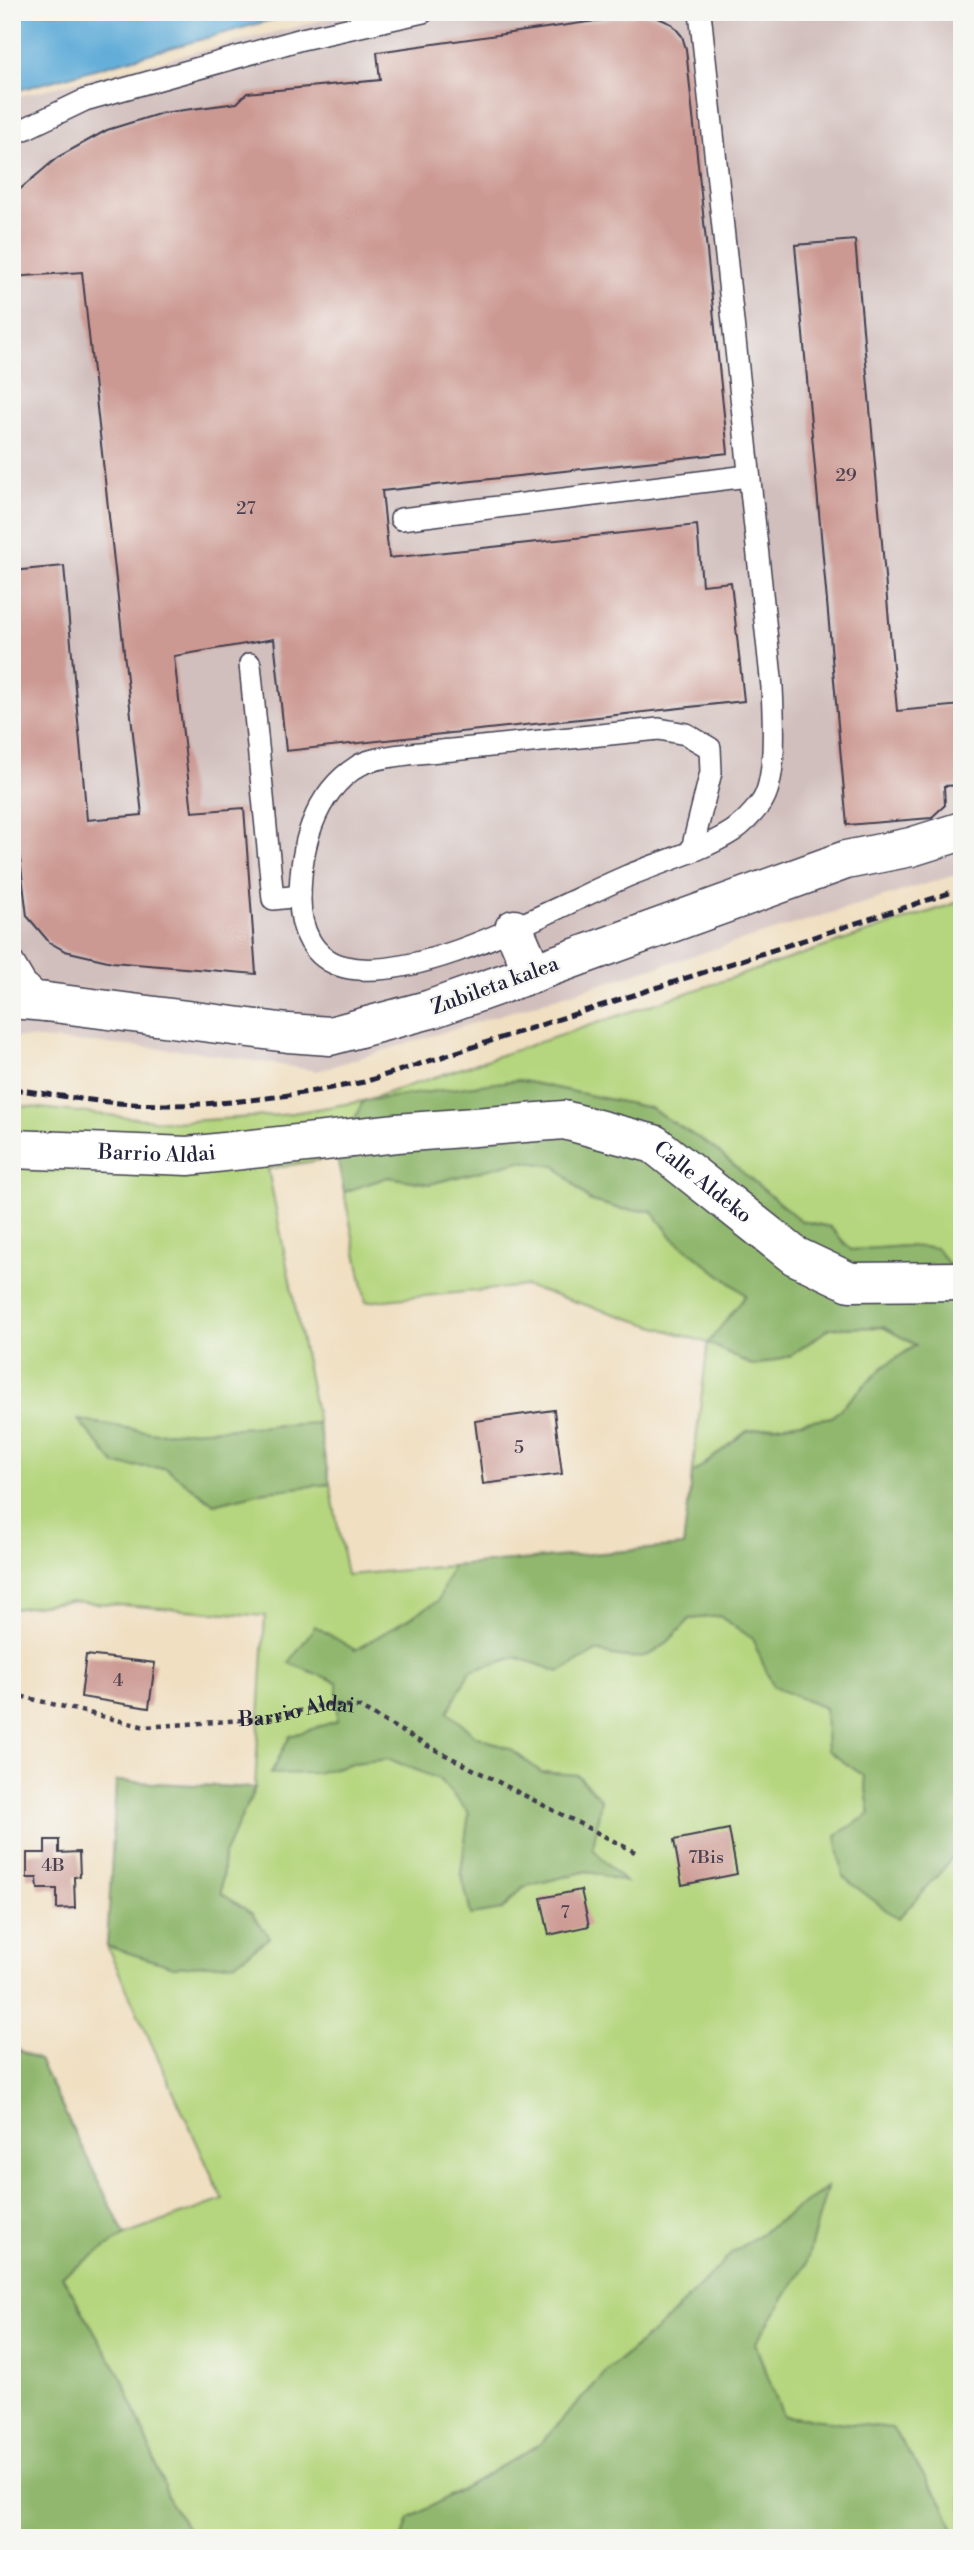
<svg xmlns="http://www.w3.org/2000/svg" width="974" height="2550" font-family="'Libre Bodoni',serif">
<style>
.industrial{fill:#d1bfbd}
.green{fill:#b5d67e;stroke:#6c7c5c;stroke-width:2}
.forest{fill:#90b76d;stroke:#596c54;stroke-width:2}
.water{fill:#5facd8;stroke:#40678a;stroke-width:2}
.building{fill:#cc9992}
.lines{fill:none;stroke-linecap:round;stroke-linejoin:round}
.service-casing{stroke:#413e4f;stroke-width:24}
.minor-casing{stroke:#413e4f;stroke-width:41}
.tertiary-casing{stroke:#413e4f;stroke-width:41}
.path{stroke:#413e4f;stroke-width:4.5;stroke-dasharray:5 5;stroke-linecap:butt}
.service{stroke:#fff;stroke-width:21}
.minor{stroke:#fff;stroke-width:38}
.tertiary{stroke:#fff;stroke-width:38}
.rail{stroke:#22223b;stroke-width:5;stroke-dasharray:10 5;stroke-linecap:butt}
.labels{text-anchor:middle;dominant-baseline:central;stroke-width:5;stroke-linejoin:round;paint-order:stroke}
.number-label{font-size:18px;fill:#4c4051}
.street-label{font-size:21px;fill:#22223b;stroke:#f6f6f2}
</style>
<rect width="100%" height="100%" fill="#f6f6f2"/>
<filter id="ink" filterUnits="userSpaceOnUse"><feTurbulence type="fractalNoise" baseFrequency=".0143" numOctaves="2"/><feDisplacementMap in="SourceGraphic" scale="14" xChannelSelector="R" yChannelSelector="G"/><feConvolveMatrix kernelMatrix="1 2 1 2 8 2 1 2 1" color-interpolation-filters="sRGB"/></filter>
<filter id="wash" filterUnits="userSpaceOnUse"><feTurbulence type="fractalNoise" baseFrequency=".00686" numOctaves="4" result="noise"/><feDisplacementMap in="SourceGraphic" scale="28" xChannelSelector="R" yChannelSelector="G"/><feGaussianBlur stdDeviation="1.57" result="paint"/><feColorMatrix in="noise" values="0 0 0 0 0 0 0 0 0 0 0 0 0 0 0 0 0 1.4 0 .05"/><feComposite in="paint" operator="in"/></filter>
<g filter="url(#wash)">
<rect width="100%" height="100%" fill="#f0dfc1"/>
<!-- industrial -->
<polygon class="industrial" points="355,12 962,12 962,873 317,1071 193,1051 12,1037 12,98"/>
<!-- green -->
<g class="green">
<path d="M962 901V1281L906 1246 851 1250 830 1227 801 1221 650 1108 518 1080 364 1101 337 1157 268 1169 318 1423 156 1433 79 1420 116 1465 166 1468 214 1504 266 1491 330 1484 347 1575 452 1566 439 1601 355 1650 316 1627 337 1682V1721L290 1736 271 1773H316L353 1763 389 1759 439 1779 469 1813 461 1872 502 1910 523 1887 587 1871 624 1881 593 1849 601 1799 578 1775 541 1772 510 1749 475 1736 447 1712 470 1671 516 1657 560 1672 596 1651C649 1665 654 1657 690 1619L719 1616 752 1638 774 1687 825 1708 827 1750 864 1776 870 1814 946 1866 962 1839V2538H957L945 2507 892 2429 783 2416 755 2343 806 2264 663 2324 608 2370 540 2444 409 2519 403 2538H194L171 2504 124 2382 62 2276 125 2235 223 2200 107 1946 174 1967 251 1913 221 1894 224 1854 255 1788 265 1616 69 1601 12 1609V1105L173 1122 281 1115 363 1101Z"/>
<polygon points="520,1161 556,1166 589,1200 620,1209 652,1211 673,1238 746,1295 709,1343 753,1366 790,1356 830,1328 883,1327 916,1345 882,1368 832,1417 747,1431 692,1474 708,1343 525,1286 366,1302 344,1192 388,1177 430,1184"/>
</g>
<!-- forest -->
<g class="forest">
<path d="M518 1080 650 1108 711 1146 801 1221 830 1227 851 1250 906 1246 936 1248 962 1281V1839L946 1866 898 1919 843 1877 836 1835 870 1814 864 1776 827 1750 825 1708 773 1687 752 1638 719 1616 690 1619C655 1656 649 1665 596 1651L560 1672 516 1657 470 1671 448 1712 475 1736 510 1749 541 1772 577 1775 601 1799 593 1849 625 1882 587 1871 523 1887 502 1910 471 1915 461 1872 469 1813 439 1779 389 1759 353 1763 316 1773 271 1774 290 1736 337 1721V1682L289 1663 315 1626 355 1650 438 1601 452 1566 683 1546 692 1474 747 1431 832 1417 882 1368 916 1345 883 1327 830 1328 790 1356 754 1366 708 1343 746 1295 673 1238 652 1211 620 1209 589 1200 556 1166 520 1161 430 1184 388 1177 344 1192 337 1157 363 1101Z"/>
<polygon points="78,1420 156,1433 318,1423 330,1484 266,1491 214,1504 166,1468 116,1465"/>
<polygon points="116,1781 255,1788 224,1854 221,1893 251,1913 270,1937 235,1963 174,1967 107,1946"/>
<polygon points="12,2047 39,2060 125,2235 62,2276 124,2382 171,2504 194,2538 12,2538"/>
<polygon points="827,2188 806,2264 755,2344 783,2416 892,2428 945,2507 957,2538 403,2538 409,2519 540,2444 608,2370 663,2324 731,2254"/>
</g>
<!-- water -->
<polygon class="water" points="12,12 300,12 12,92"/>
<g id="blocks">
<!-- building -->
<g class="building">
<polygon points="638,15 654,16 672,24 682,36 686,49 728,453 382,491 389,558 697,525 702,585 731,582 744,701 286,751 274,639 174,656 192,812 244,808 256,974 112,962 65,951 49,942 27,916 12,793 12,576 22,570 64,566 87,820 142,815 82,272 12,277 12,196 58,157 107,130 162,113 237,103 247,93 380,80 377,52"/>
<polygon points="855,240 897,711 962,705 962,785 944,786 945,805 931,818 847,825 795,245"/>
<polygon points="554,1410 562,1474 483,1484 475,1421"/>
<polygon points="86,1655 155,1663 149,1708 81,1697"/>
<polygon points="729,1829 737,1874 682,1885 674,1840"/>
<polygon points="45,1840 59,1840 59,1853 79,1852 80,1876 74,1877 75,1908 57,1909 57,1889 38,1889 37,1878 27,1878 27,1853 45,1853"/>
<polygon points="581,1890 589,1926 549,1935 541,1898"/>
</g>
</g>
</g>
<g filter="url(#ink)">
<use href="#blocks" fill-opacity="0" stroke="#413e4f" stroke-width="2"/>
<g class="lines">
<!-- service casing -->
<g class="service-casing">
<g id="service">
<polyline points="12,135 85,100 302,39 423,12"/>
<polyline points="401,519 748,476"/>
<polyline points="250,664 273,899 300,896"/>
<path d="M692 849 711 772 710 748 686 734 659 729C590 736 521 743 452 750 430 752 375 755 358 766 313 794 300 849 300 899 300 929 312 959 345 967 421 984 555 907 625 877 658 863 704 850 733 831 743 824 754 812 761 803 778 780 773 715 772 687L700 12"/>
<polyline points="12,960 25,982 43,999"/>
</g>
</g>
<!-- minor casing -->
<g class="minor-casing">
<g id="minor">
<polyline points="46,1002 288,1033 330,1036 431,1009 533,973 514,929"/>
<path id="s2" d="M12 1149 188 1156 397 1133 564 1120 654 1144 795 1256 850 1282 962 1281"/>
</g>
</g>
<!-- tertiary casing -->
<g class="tertiary-casing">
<g id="tertiary">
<polyline points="533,973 846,860 911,847 962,831"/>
<polyline points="12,999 46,1002"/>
</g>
</g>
<!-- path -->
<path class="path" id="s1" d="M12 1694 145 1727 271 1718 327 1704 359 1707 426 1745 635 1852"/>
<!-- service -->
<use href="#service" class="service"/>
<!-- minor -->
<use href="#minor" class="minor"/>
<!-- tertiary -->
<use href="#tertiary" class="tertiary"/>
<!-- rail -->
<path class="rail" d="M12 1089C44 1093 76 1099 108 1102 193 1111 281 1098 364 1082L962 889"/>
</g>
</g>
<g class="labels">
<!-- number labels -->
<g class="number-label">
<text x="846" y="475">29</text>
<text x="246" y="508">27</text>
<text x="519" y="1447">5</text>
<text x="118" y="1680">4</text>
<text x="706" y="1857">7Bis</text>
<text x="53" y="1865">4B</text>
<text x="565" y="1912">7</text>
</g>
<!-- street labels -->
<g class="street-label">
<text transform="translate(495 986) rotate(-20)">Zubileta kalea</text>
<text stroke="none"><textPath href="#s2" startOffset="145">Barrio Aldai</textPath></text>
<text stroke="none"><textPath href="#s2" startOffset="709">Calle Aldeko</textPath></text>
<text stroke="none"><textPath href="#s1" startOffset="290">Barrio Aldai</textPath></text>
</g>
</g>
<!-- margin -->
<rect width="974" height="2550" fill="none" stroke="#f6f6f2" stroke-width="42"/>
</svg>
